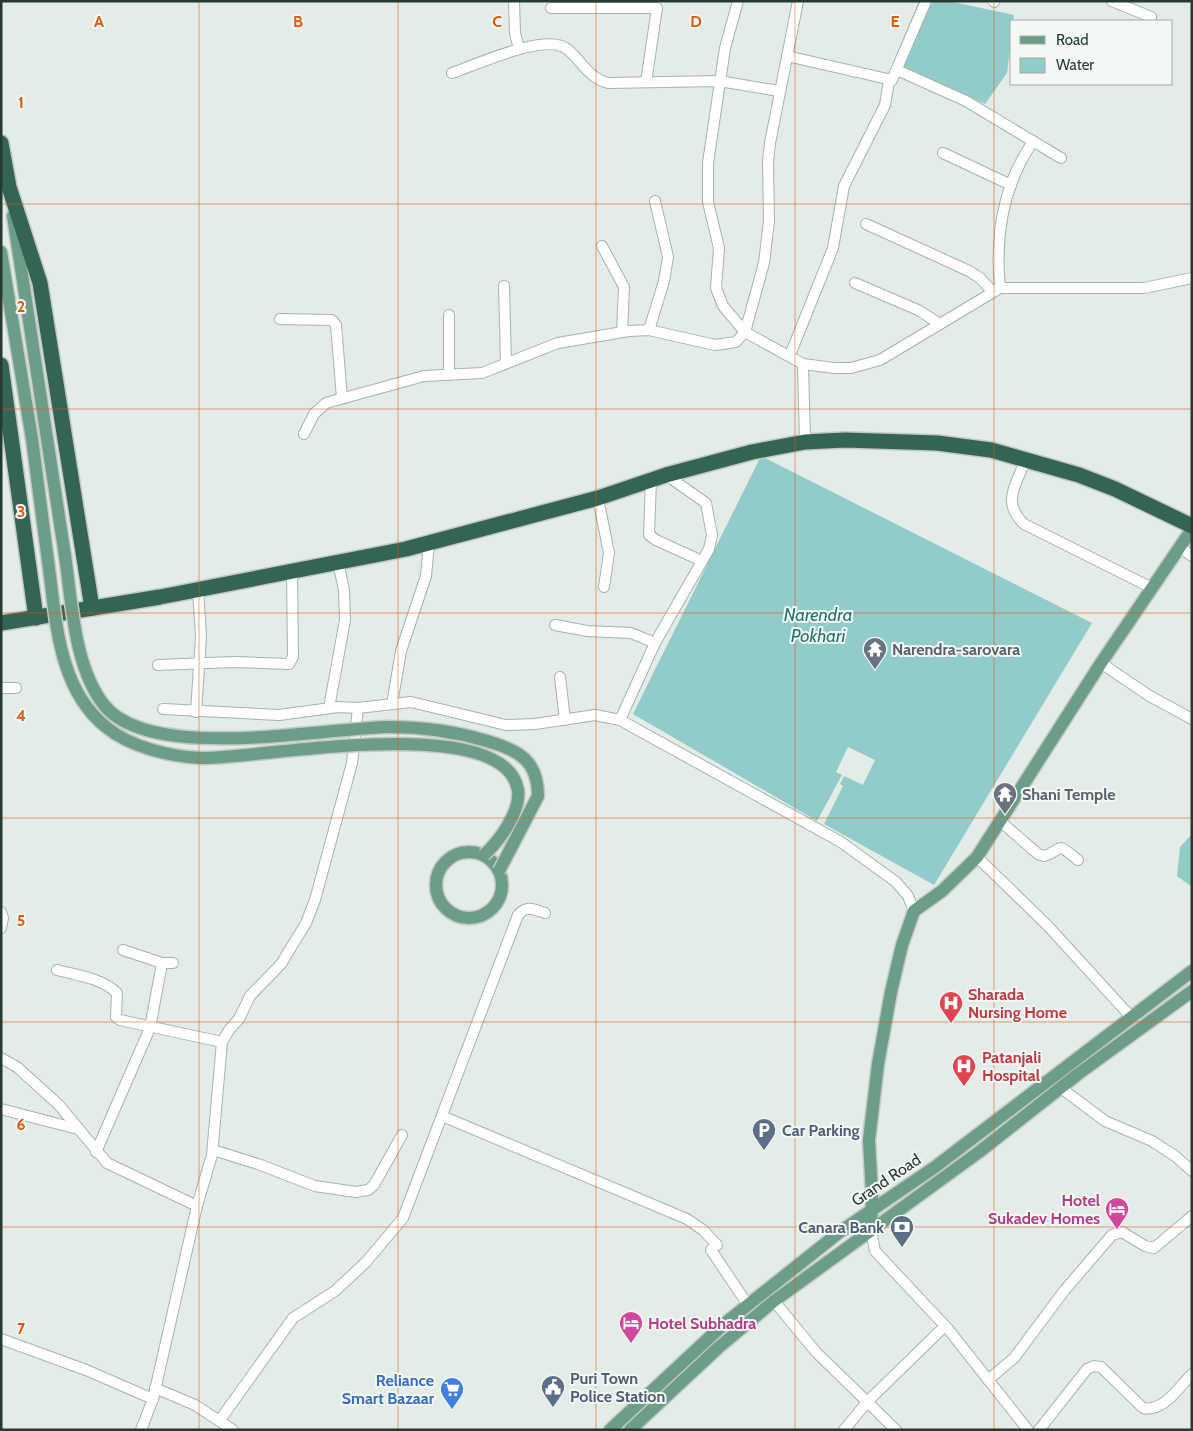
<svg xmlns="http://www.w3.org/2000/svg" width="1193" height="1431" font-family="Cabin,sans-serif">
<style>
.water{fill:#91cbca}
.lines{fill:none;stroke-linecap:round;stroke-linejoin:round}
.minor-casing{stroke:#a6b3ad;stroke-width:12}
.major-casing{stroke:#c2c8c5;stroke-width:15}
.highway-casing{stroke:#c2c8c5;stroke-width:18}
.minor{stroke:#fff;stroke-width:10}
.major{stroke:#6c9d88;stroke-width:12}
.highway{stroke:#336552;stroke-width:15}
.major-bridge-casing{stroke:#c2c8c5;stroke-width:15;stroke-linecap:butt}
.major-bridge{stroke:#6c9d88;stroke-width:12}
.grid{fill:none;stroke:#de580e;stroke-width:1;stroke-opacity:0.55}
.labels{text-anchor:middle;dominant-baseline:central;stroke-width:4;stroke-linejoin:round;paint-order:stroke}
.worship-label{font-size:16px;font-weight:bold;fill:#5b616d;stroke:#f4f8f5;text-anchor:start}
.health-label{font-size:16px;font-weight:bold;fill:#be3a42;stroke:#f4f8f5;text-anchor:start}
.service-label{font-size:16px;font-weight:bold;fill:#4e5e75;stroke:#f4f8f5;text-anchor:start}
.street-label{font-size:16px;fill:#253b31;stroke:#f4f8f5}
.hotel-label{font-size:16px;font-weight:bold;fill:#b23c85;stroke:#f4f8f5;text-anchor:end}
.shop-label{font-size:16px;font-weight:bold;fill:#366cbe;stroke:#f4f8f5;text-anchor:end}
.water-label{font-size:18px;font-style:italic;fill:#247272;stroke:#f4f8f5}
.grid-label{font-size:16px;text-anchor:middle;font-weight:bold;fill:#de580e;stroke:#f4f8f5;stroke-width:4;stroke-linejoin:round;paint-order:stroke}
</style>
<rect width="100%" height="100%" fill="#e3ece7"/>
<!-- water -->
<g class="water">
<polygon points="919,1 948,1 1014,15 1007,73 985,104 893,63"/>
<polygon points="761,456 1092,623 934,885 824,824 843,786 840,784 844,776 863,785 875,760 848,747 836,772 842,775 817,821 633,714"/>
<polygon points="1192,834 1192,887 1177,876 1180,847"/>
</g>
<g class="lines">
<!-- minor casing -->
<g class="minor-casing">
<g id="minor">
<polyline points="514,1 515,33 519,49"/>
<polyline points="738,1 725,48 708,163 708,202 719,248 716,288 723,306 745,332 803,364 805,442"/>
<polyline points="993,1 994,2"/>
<polyline points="1112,1 1151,17"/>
<polyline points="551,8 657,8 646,82"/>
<polyline points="787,56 892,80 926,1"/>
<polyline points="897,70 966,101 1061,158"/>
<path d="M452 73C476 65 546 32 567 49 582 61 588 78 608 83L719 81 779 91"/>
<polyline points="943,153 1011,185"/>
<polyline points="866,224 969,271 980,278 992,291"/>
<polyline points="602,246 624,287 622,332"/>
<polyline points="855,283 918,310 940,324"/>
<polyline points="504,286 506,363"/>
<path d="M1000 288C995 237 1003 186 1032 143"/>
<polyline points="280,319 332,320 336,325 342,398"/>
<polyline points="649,330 664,281 668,257 655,201"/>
<polyline points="790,355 833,248 844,186 885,105 889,81"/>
<polyline points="803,364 834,368 851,368 880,360 1000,288 1144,288 1192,278"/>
<polyline points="449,375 449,315"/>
<polyline points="304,434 314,414 326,403 424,376 482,373 558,343 629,331 649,330 715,345 736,342 745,332 764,263 769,221 768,162 770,143 798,1"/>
<path d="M1026 459C1016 485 1001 502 1024 524L1152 588"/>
<polyline points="651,480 649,535 656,540 702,561"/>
<polyline points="598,498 609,553 604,587"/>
<polyline points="1179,547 1192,556"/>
<polyline points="555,625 587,631 631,633 655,643"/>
<polyline points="1101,663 1148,695 1192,719"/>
<polyline points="158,665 233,662 289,664 293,657 292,571"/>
<polyline points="560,677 565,720"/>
<polyline points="1,688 16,688"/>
<polyline points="392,704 401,651 426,576 429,543"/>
<polyline points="329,708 345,620 344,590 338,562"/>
<polyline points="163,709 279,715 338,707 358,708"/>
<polyline points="196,712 201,637 198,589"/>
<polyline points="620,720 655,643 709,549 712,535 706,503 666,475"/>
<path d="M1000 821 1038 854 1044 856C1066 849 1053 840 1078 860"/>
<polyline points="977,857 1048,926 1132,1018"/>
<polyline points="1,912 3,918 1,928"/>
<polyline points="123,950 162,963 173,963"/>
<path d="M57 970C76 975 102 978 117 993L116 1017 120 1020 222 1042"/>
<polyline points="1,1058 17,1067 59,1105 107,1163 197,1206"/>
<polyline points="1061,1088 1105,1121 1152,1141 1175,1156 1192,1171"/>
<polyline points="1,1109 78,1129"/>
<polyline points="442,1116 687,1219 703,1230 717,1245"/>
<polyline points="213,1150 258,1164 315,1186 356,1192 368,1190 374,1185 402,1135"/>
<polyline points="96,1152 150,1028 162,963"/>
<polyline points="871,1230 875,1251 948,1329 1028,1430"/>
<polyline points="711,1250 748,1305"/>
<polyline points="774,1301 816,1352 896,1430"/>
<polyline points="1,1339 86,1370 153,1399"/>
<polyline points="988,1380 1014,1358 1064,1291 1112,1235 1122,1232 1145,1246 1154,1248 1192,1216"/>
<polyline points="155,1388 195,1405 233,1430"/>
<path d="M220 1420 293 1318 335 1291 366 1262 403 1218 518 915C527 905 533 909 545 913"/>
<polyline points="141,1430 153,1399 197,1206 212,1155 222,1042 229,1030 239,1019 250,996 281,964 306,923 315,900 352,763 358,708 411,702 506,725 535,724 595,715 620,720 841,842 896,882 908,896 914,911"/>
<polyline points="844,1430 868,1401 945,1326"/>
<path d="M1039 1430 1087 1369 1094 1366 1101 1367 1143 1408C1164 1412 1178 1388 1192 1374"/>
</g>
</g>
<!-- major casing -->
<g class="major-casing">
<g id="major">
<polyline points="13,216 65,556"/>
<polyline points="1,252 32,439 48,561"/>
<circle cx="469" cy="885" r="33"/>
<polyline points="871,1230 872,1195 869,1140 878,1064 891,992 902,945 914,911 942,891 977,857 1101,663 1192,529"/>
<polyline points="610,1430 724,1324 841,1231 935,1167 1192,971"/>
<polyline points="630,1430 719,1347 774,1301 979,1152 1078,1074 1192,991"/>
</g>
</g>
<!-- highway casing -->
<g class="highway-casing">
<g id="highway">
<polyline points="1,143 9,187 40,283 92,608"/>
<polyline points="1,365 36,618"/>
<polyline points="1,623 160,597 406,549 598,498 666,475 752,452 805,442 845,440 937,443 991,450 1079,475 1115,489 1192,526"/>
</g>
</g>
<!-- minor -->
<use href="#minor" class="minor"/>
<!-- major -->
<use href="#major" class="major"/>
<!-- highway -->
<use href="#highway" class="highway"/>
<!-- major-bridge casing -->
<g class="major-bridge-casing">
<g id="major-bridge">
<path d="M65 556C72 603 74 667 104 705 150 763 321 728 390 727 422 727 457 732 487 741 518 750 538 760 538 796L499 871"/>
<path d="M48 561C56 617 57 688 106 727 130 747 171 757 202 758 260 759 504 710 518 790 521 812 499 841 484 855"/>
</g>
</g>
<!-- major-bridge -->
<use href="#major-bridge" class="major-bridge"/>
</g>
<!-- grid -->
<path class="grid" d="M199 1V1430M398 1V1430M596 1V1430M795 1V1430M994 1V1430M1 204H1192M1 409H1192M1 613H1192M1 818H1192M1 1022H1192M1 1227H1192"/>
<!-- icons -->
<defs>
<g id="temple-pin" transform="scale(1.25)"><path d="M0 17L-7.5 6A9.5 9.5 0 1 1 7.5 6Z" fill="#6b7280" stroke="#f4f8f5"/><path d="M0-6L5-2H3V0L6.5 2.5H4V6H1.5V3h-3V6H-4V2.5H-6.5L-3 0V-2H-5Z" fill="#fff"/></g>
<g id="hospital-pin" transform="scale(1.25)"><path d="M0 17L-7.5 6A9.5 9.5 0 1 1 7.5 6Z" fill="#e0444e" stroke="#f4f8f5"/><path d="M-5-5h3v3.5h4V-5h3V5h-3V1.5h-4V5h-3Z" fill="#fff"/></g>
<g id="parking-pin" transform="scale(1.25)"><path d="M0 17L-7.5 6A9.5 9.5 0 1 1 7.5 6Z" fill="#5c6f8a" stroke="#f4f8f5"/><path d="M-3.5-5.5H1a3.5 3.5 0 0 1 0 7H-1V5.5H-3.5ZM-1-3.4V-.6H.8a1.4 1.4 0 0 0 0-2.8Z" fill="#fff"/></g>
<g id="hotel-pin" transform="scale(1.25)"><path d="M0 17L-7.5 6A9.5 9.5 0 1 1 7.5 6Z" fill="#d1479c" stroke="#f4f8f5"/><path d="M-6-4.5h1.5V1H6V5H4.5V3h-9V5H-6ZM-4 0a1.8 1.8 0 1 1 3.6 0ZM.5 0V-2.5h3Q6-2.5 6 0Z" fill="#fff"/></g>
<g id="bank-pin" transform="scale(1.25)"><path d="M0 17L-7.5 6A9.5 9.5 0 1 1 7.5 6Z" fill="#5c6f8a" stroke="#f4f8f5"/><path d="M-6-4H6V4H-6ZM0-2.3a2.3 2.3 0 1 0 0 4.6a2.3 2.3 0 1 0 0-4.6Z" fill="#fff"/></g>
<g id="civic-pin" transform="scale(1.25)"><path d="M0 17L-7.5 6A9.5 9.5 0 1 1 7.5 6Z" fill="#5c6f8a" stroke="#f4f8f5"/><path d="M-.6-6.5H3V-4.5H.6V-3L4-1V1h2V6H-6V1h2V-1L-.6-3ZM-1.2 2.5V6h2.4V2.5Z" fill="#fff"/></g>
<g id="supermarket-pin" transform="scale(1.25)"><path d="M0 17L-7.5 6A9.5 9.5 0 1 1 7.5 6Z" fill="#3f7fe0" stroke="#f4f8f5"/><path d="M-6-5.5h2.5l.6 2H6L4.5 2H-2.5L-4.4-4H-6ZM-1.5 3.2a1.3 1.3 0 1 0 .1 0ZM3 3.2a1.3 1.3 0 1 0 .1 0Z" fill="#fff"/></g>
</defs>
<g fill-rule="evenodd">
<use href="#temple-pin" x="875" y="649"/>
<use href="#temple-pin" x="1005" y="794"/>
<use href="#hospital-pin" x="951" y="1003"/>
<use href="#hospital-pin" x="964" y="1066"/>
<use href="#parking-pin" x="764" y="1130"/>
<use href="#hotel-pin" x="1117" y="1209"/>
<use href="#bank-pin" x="902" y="1227"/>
<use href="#hotel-pin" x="631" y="1323"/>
<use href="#civic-pin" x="553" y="1387"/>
<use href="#supermarket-pin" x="452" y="1389"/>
</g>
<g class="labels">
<!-- worship labels -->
<g class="worship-label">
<text x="892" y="649">Narendra-sarovara</text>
<text x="1022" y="794">Shani Temple</text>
</g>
<!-- health labels -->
<g class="health-label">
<text x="968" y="994">Sharada<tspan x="968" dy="18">Nursing Home</tspan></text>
<text x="982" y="1057">Patanjali<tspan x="982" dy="18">Hospital</tspan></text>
</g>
<!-- service labels -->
<g class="service-label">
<text x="782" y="1130">Car Parking</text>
<text x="884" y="1227" text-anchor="end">Canara Bank</text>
<text x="570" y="1378">Puri Town<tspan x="570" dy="18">Police Station</tspan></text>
</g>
<!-- street labels -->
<g class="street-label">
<text transform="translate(886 1180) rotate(-34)">Grand Road</text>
</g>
<!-- hotel labels -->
<g class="hotel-label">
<text x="1100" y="1200">Hotel<tspan x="1100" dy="18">Sukadev Homes</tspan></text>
<text x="648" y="1323" text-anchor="start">Hotel Subhadra</text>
</g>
<!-- shop labels -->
<g class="shop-label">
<text x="434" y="1380">Reliance<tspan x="434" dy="18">Smart Bazaar</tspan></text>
</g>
<!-- water labels -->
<g class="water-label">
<text x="818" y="615">Narendra<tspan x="818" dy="21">Pokhari</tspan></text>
</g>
</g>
<g class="grid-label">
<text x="99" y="27">A</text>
<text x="298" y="27">B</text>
<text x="497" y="27">C</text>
<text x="696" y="27">D</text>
<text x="895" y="27">E</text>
<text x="21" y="108">1</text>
<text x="21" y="312">2</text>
<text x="21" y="517">3</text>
<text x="21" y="721">4</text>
<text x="21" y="926">5</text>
<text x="21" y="1130">6</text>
<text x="21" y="1334">7</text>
</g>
<!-- border -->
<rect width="1193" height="1431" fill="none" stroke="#253b31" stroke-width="5"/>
<!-- legend -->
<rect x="1010" y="20" width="162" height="65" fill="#f4f8f5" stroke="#a1aca7"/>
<rect x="1020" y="36" width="25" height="8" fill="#6c9d88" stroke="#a1aca7"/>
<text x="1056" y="45" font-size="15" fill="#253b31">Road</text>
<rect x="1020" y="58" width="25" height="15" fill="#91cbca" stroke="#a1aca7"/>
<text x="1056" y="70" font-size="15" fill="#253b31">Water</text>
</svg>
